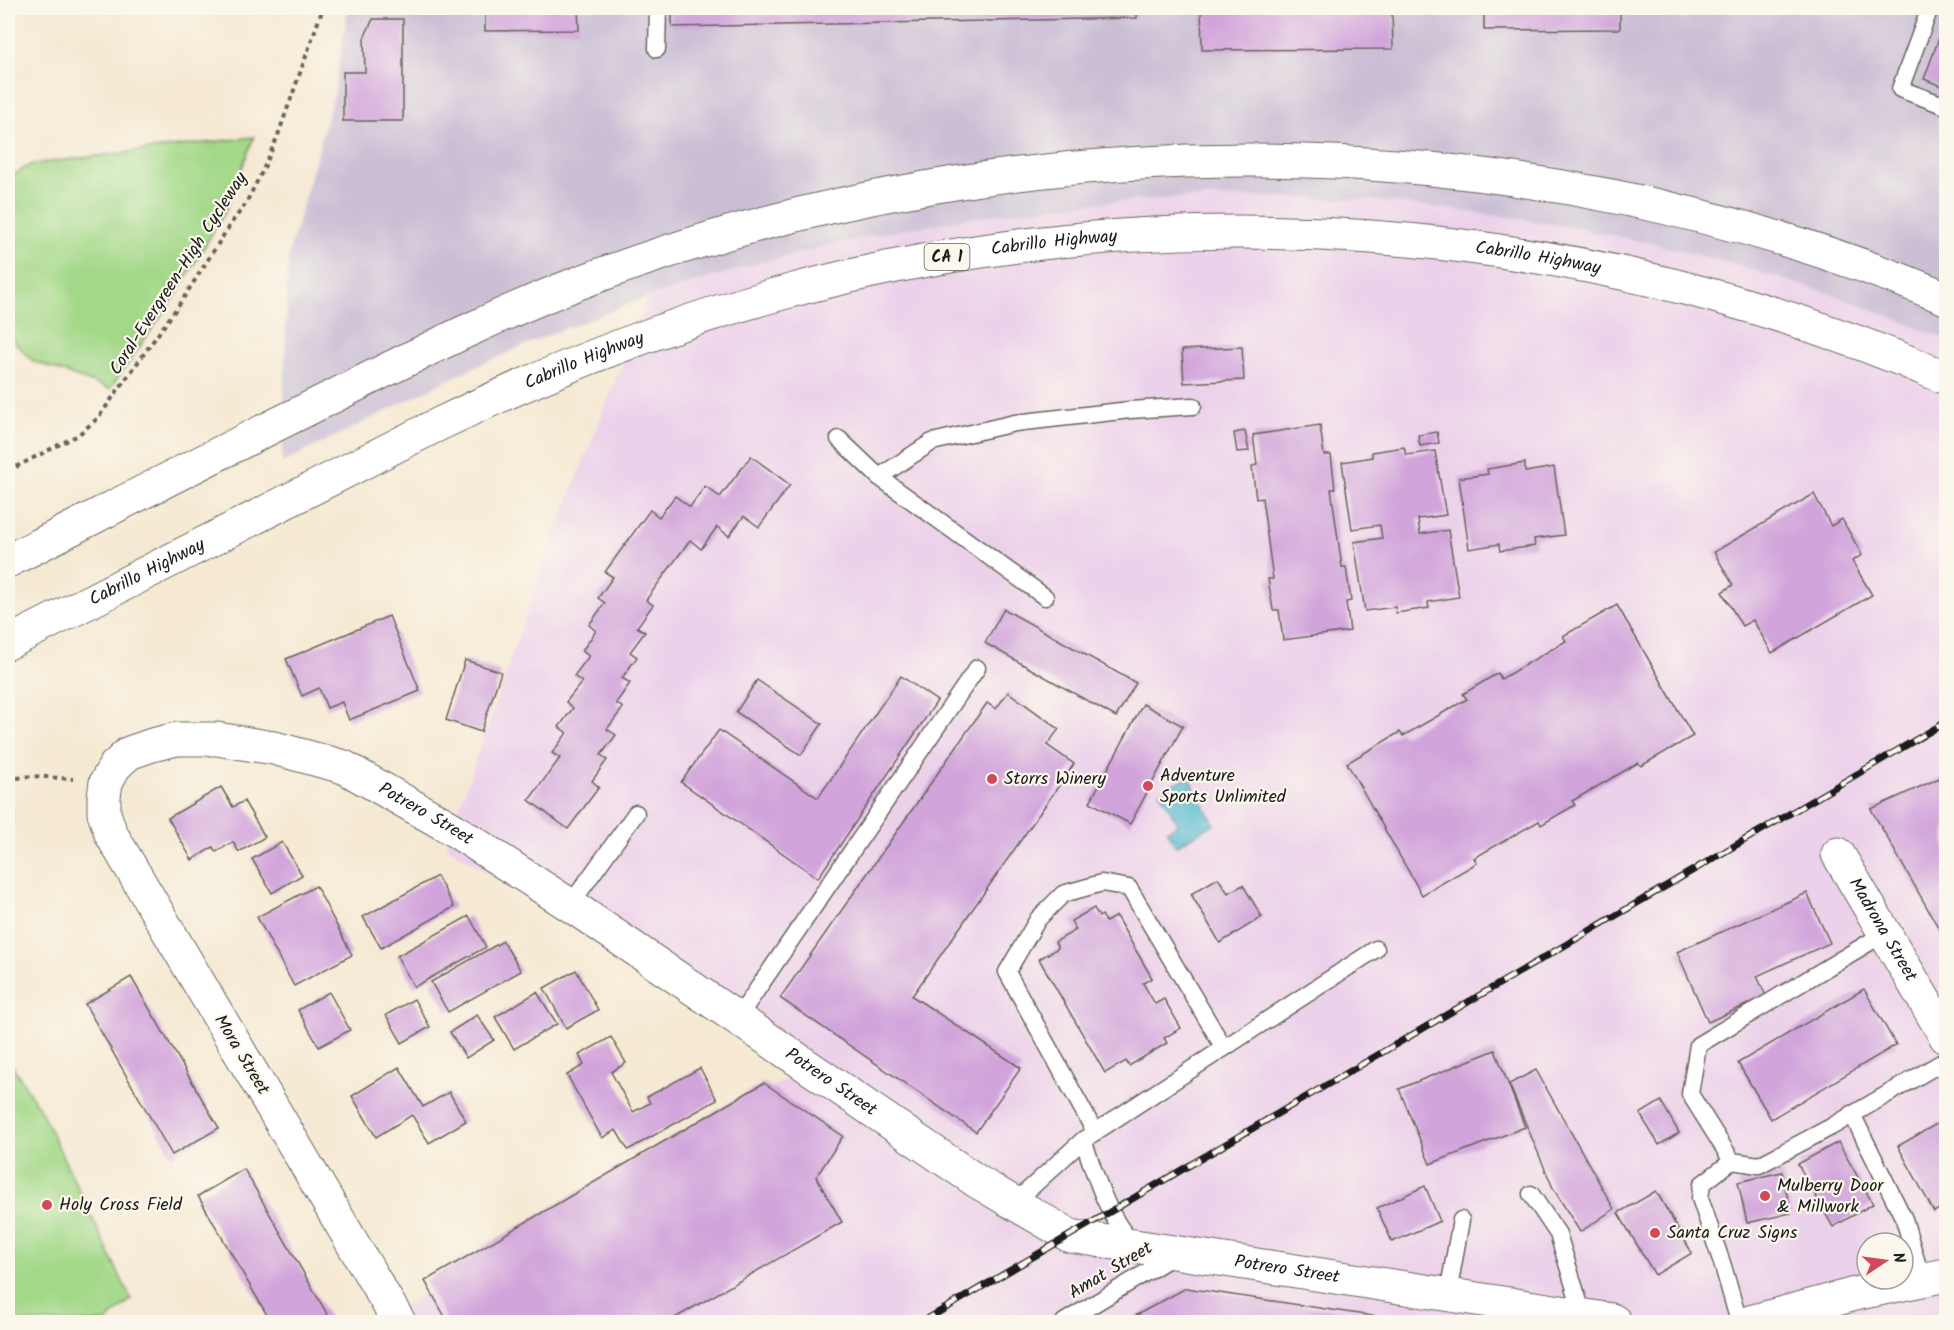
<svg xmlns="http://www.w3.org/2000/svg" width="1954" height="1330" font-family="Kalam,sans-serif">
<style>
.built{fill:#ecd1ea;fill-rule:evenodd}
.industrial{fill:#cbbfd5}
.green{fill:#a3d888;stroke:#607a52;stroke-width:1.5}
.water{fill:#51b9cf;stroke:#366a76;stroke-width:1.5}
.building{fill:#d1a4db}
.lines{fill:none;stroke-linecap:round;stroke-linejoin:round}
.lane-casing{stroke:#68645c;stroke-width:19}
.street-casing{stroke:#68645c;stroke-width:35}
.secondary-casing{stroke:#68645c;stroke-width:35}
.highway-casing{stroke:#68645c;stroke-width:35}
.path{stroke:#68645c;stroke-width:4;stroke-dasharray:4.5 4.5;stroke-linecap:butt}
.lane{stroke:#fff;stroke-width:16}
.street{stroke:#fff;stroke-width:33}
.secondary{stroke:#fff;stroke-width:33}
.highway{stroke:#fff;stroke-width:33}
.rail-casing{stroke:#1c1c1c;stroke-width:7}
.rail{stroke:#fbf7ec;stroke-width:4.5;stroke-dasharray:14;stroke-linecap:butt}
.poi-dot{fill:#d1495b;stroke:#fbf7ec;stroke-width:2}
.labels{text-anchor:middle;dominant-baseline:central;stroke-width:4.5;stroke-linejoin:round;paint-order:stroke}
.shield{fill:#fbf7ec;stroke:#5f5e5a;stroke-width:1.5}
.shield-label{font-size:16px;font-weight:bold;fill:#1c1c1c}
.street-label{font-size:18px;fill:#1c1c1c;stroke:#fbf7ec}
.poi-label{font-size:18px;fill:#1c1c1c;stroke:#fbf7ec;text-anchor:start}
</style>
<rect width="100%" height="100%" fill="#fbf7ec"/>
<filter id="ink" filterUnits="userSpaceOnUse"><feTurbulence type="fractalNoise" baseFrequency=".0167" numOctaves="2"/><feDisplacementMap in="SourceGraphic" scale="12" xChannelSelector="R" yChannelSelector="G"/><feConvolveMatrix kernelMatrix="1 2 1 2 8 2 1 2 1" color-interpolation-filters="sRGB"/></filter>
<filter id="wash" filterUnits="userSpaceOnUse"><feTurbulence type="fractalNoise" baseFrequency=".008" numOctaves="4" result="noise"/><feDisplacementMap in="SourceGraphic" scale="24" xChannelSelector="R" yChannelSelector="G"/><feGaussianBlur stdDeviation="1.35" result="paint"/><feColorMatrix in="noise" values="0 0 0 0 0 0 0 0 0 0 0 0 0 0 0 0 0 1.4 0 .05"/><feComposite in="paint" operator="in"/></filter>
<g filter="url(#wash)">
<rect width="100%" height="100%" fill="#f5e9d3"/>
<!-- built -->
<path class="built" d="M1273 197 1371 200 1464 211 1558 225 1655 244 1740 266 1837 296 1946 339V1322H376L797 1072 446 846 546 557 648 297 752 265 864 237 969 218 1078 204 1173 198ZM1867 1243H1903V1279H1867Z"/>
<!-- industrial -->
<polygon class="industrial" points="348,8 1946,8 1946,339 1837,296 1740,266 1655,244 1558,225 1464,211 1371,200 1273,197 1173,198 1078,204 969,218 864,237 752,265 648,297 556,332 472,368 282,463 288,257 335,90"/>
<!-- green -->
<g class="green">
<polygon points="254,137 225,212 175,296 110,389 33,361 8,335 8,178 32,164"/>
<polygon points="8,1059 41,1111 131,1299 106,1322 8,1322"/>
</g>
<!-- water -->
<polygon class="water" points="1188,776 1214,824 1176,846 1167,831 1178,824 1160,792"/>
<g id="blocks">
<!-- building -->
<g class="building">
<polygon points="485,8 578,8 579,30 485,31"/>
<polygon points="672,8 1137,8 1137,18 672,27"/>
<polygon points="1201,8 1392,8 1393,49 1202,50"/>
<polygon points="1484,8 1620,8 1620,29 1484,30"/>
<polygon points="373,19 403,19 403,121 343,121 343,72 365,72 364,38"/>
<polygon points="1946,19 1946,88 1924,79"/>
<polygon points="1242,347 1244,380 1184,383 1182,350"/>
<polygon points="1320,425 1324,455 1331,455 1335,489 1331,489 1342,567 1346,567 1351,601 1346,602 1350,631 1283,640 1279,610 1273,610 1268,579 1273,579 1262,498 1256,499 1252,466 1257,465 1253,435"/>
<polygon points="1245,431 1249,451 1237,452 1234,433"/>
<polygon points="1437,432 1439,443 1420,446 1418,435"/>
<polygon points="1404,447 1406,455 1435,451 1446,515 1418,519 1420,534 1448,530 1459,597 1428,602 1429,608 1396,613 1395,607 1365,611 1354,542 1382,538 1380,525 1352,529 1342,462 1372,457 1372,452"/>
<polygon points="751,456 790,485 759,527 744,516 729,536 717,527 701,549 690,540 646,600 653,605 637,627 645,632 630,652 637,657 622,678 630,683 616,703 623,708 607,729 616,735 601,755 607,760 592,781 599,787 568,829 529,800 560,758 552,753 567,733 559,727 573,708 566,702 582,682 574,676 589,656 582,651 596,631 589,625 605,603 598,598 613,577 605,572 650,510 659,517 675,496 690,507 705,486 720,497"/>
<polygon points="1525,463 1525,472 1554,467 1564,535 1534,539 1535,546 1500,551 1499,544 1469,549 1459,478 1488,474 1487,469"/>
<polygon points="1814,494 1831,526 1842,519 1862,555 1852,561 1872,595 1772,653 1753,620 1742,626 1722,592 1733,585 1714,552"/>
<polygon points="1617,605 1693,736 1641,766 1638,763 1572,801 1575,805 1541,825 1539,821 1474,858 1477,863 1422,895 1347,763 1400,732 1403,736 1467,699 1463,694 1498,673 1501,679 1566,641 1563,636"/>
<polygon points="1004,609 1136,683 1116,717 985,643"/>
<polygon points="389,616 420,691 349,720 342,702 327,708 319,688 302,696 286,659"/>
<polygon points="465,660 501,672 481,732 446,720"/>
<polygon points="901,676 937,701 818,878 681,782 719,730 818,798"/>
<polygon points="757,680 822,724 801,755 736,712"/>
<polygon points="1008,692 1059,729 1047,745 1074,764 912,996 1021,1068 976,1132 780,998 987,703 996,709"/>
<polygon points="1143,704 1183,726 1130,824 1090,802"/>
<polygon points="1946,775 1946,941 1871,809"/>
<polygon points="221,787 233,807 244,801 265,837 239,852 233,842 216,852 213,847 192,860 168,818"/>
<polygon points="282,842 302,875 272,893 252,859"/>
<polygon points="437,876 454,907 381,948 363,917"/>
<polygon points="1218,878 1228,893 1243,885 1262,917 1220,943 1191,894"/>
<polygon points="316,886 352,955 294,986 257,917"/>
<polygon points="1807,893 1830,943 1757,976 1766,996 1708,1022 1677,952"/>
<polygon points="1094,908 1099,917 1102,915 1106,922 1116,916 1152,978 1143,983 1155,1004 1164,999 1181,1028 1164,1038 1167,1043 1129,1066 1126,1061 1105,1073 1039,959 1058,948 1055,942 1076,930 1071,921"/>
<polygon points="469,916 486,947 414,987 397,956"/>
<polygon points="503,941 521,971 448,1012 431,982"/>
<polygon points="576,970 598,1010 566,1028 544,988"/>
<polygon points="131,977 219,1128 172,1155 85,1004"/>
<polygon points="1864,989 1896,1045 1771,1119 1738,1063"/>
<polygon points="329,992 350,1030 319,1047 298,1010"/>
<polygon points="537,992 557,1024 514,1049 495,1017"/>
<polygon points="414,999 430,1027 402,1043 386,1015"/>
<polygon points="477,1015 494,1040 466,1058 450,1032"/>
<polygon points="611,1037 626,1063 611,1072 633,1112 650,1103 647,1097 700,1068 717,1100 628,1150 616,1130 602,1138 567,1075 584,1065 579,1055"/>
<polygon points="1495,1050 1525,1127 1430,1164 1399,1089"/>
<polygon points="399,1067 423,1107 449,1092 466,1121 429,1143 412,1115 376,1137 352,1096"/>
<polygon points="1536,1070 1614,1209 1580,1232 1553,1188 1509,1084"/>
<polygon points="764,1083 843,1136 816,1177 842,1222 668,1322 448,1322 425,1281"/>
<polygon points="1661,1101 1679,1133 1659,1145 1640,1114"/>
<polygon points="1940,1122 1946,1133 1946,1205 1934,1212 1898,1146"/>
<polygon points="1838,1142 1873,1204 1833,1227 1798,1164"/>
<polygon points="244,1169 330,1319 325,1322 271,1322 198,1196"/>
<polygon points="1782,1172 1791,1213 1747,1223 1738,1182"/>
<polygon points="1425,1186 1440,1221 1392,1242 1377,1208"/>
<polygon points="1656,1191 1692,1253 1655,1275 1618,1213"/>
<polygon points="1186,1288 1405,1321 1404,1322 1124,1322"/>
</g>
</g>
</g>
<g filter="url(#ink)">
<use href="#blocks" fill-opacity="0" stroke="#68645c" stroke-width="1.5"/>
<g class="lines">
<!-- lane casing -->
<g class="lane-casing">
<g id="lane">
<polyline points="1930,8 1900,89 1946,106"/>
<polyline points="657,49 658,8"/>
<polyline points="839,439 879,477 1045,597"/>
<polyline points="879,477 932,442 1015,423 1130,410 1193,406"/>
<polyline points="570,905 636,813"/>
<polyline points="1885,933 1698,1045 1690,1094 1732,1161 1759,1165 1831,1127 1946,1060"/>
<polyline points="737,1019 977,668"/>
<polyline points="1852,1114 1904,1219 1922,1280"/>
<polyline points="1095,1132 1007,972 1038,919 1063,894 1102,883 1129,888 1224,1048"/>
<path d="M1083 1140C1096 1176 1106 1214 1132 1243"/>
<polyline points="1732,1161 1702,1184 1700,1198 1723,1266 1739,1322"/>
<polyline points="1531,1194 1558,1234 1583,1315"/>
<polyline points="1014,1203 1083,1140 1376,949"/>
<polyline points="1448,1294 1461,1220"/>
<polyline points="1064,1322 1175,1255"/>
</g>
</g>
<!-- street casing -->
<g class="street-casing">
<g id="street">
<path id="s1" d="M1838 854 1946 1037"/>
<path id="s2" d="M399 1322 111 834 104 813V797L106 782 115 766 129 753 152 745 177 739H217L274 748 344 767 451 828 582 913 978 1182 1070 1236 1612 1320 1615 1322"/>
</g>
</g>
<!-- secondary casing -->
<g class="secondary-casing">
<polyline id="secondary" points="1750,1322 1859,1293 1946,1275"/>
</g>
<!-- highway casing -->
<g class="highway-casing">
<g id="highway">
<path d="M8 561C120 504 232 446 346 390 428 349 510 308 597 276 1030 116 1520 120 1946 298"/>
<path id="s3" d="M8 643 431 428C542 374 656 328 775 295 1160 188 1581 219 1946 378"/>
</g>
</g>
<!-- path -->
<g class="path">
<polyline points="8,471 78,435 98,418 181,302 232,222 245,205 262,172 277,138 323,8"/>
<polyline points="8,779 33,776 73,779"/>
</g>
<!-- lane -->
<use href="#lane" class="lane"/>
<!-- street -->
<use href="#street" class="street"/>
<!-- secondary -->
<use href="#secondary" class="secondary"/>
<!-- highway -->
<use href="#highway" class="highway"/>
<!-- rail casing -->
<g class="rail-casing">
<polyline id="rail" points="922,1322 1946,722"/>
</g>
<!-- rail -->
<use href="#rail" class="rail"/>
</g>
</g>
<!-- markers -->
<g class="poi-dot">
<circle cx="992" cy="779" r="6"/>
<circle cx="1148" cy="786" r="6"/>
<circle cx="1765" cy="1196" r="6"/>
<circle cx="47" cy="1205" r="6"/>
<circle cx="1655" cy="1233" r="6"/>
</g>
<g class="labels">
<!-- shield labels -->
<rect class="shield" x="924.5" y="244" width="45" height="26" rx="4.5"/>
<g class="shield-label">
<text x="947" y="257">CA 1</text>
</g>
<!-- street labels -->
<g class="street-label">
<text stroke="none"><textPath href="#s3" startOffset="1128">Cabrillo Highway</textPath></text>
<text stroke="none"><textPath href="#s3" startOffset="1614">Cabrillo Highway</textPath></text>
<text transform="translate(179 274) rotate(-57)">Coral-Evergreen-High Cycleway</text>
<text stroke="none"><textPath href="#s3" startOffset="642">Cabrillo Highway</textPath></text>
<text stroke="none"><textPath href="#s3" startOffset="156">Cabrillo Highway</textPath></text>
<text stroke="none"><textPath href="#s2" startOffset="972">Potrero Street</textPath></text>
<text stroke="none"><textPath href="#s1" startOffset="88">Madrona Street</textPath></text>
<text transform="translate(241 1055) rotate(59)">Mora Street</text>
<text stroke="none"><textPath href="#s2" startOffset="1458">Potrero Street</textPath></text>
<text stroke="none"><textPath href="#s2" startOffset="1962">Potrero Street</textPath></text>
<text transform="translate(1111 1271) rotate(-31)">Amat Street</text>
</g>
<!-- poi labels -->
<g class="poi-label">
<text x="1160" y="776">Adventure<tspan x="1160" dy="21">Sports Unlimited</tspan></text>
<text x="1004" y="779">Storrs Winery</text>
<text x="1777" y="1186">Mulberry Door<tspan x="1777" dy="21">&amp; Millwork</tspan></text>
<text x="59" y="1205">Holy Cross Field</text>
<text x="1667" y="1233">Santa Cruz Signs</text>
</g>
</g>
<!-- margin -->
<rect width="1954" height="1330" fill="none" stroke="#fbf7ec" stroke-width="30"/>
<!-- north arrow -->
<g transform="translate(1885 1261) rotate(77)"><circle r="28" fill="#fbf7ec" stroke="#a29f99" stroke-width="1.5"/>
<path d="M0-4.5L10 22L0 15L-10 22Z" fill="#d1495b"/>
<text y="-9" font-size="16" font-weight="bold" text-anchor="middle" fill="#1c1c1c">N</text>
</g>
</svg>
